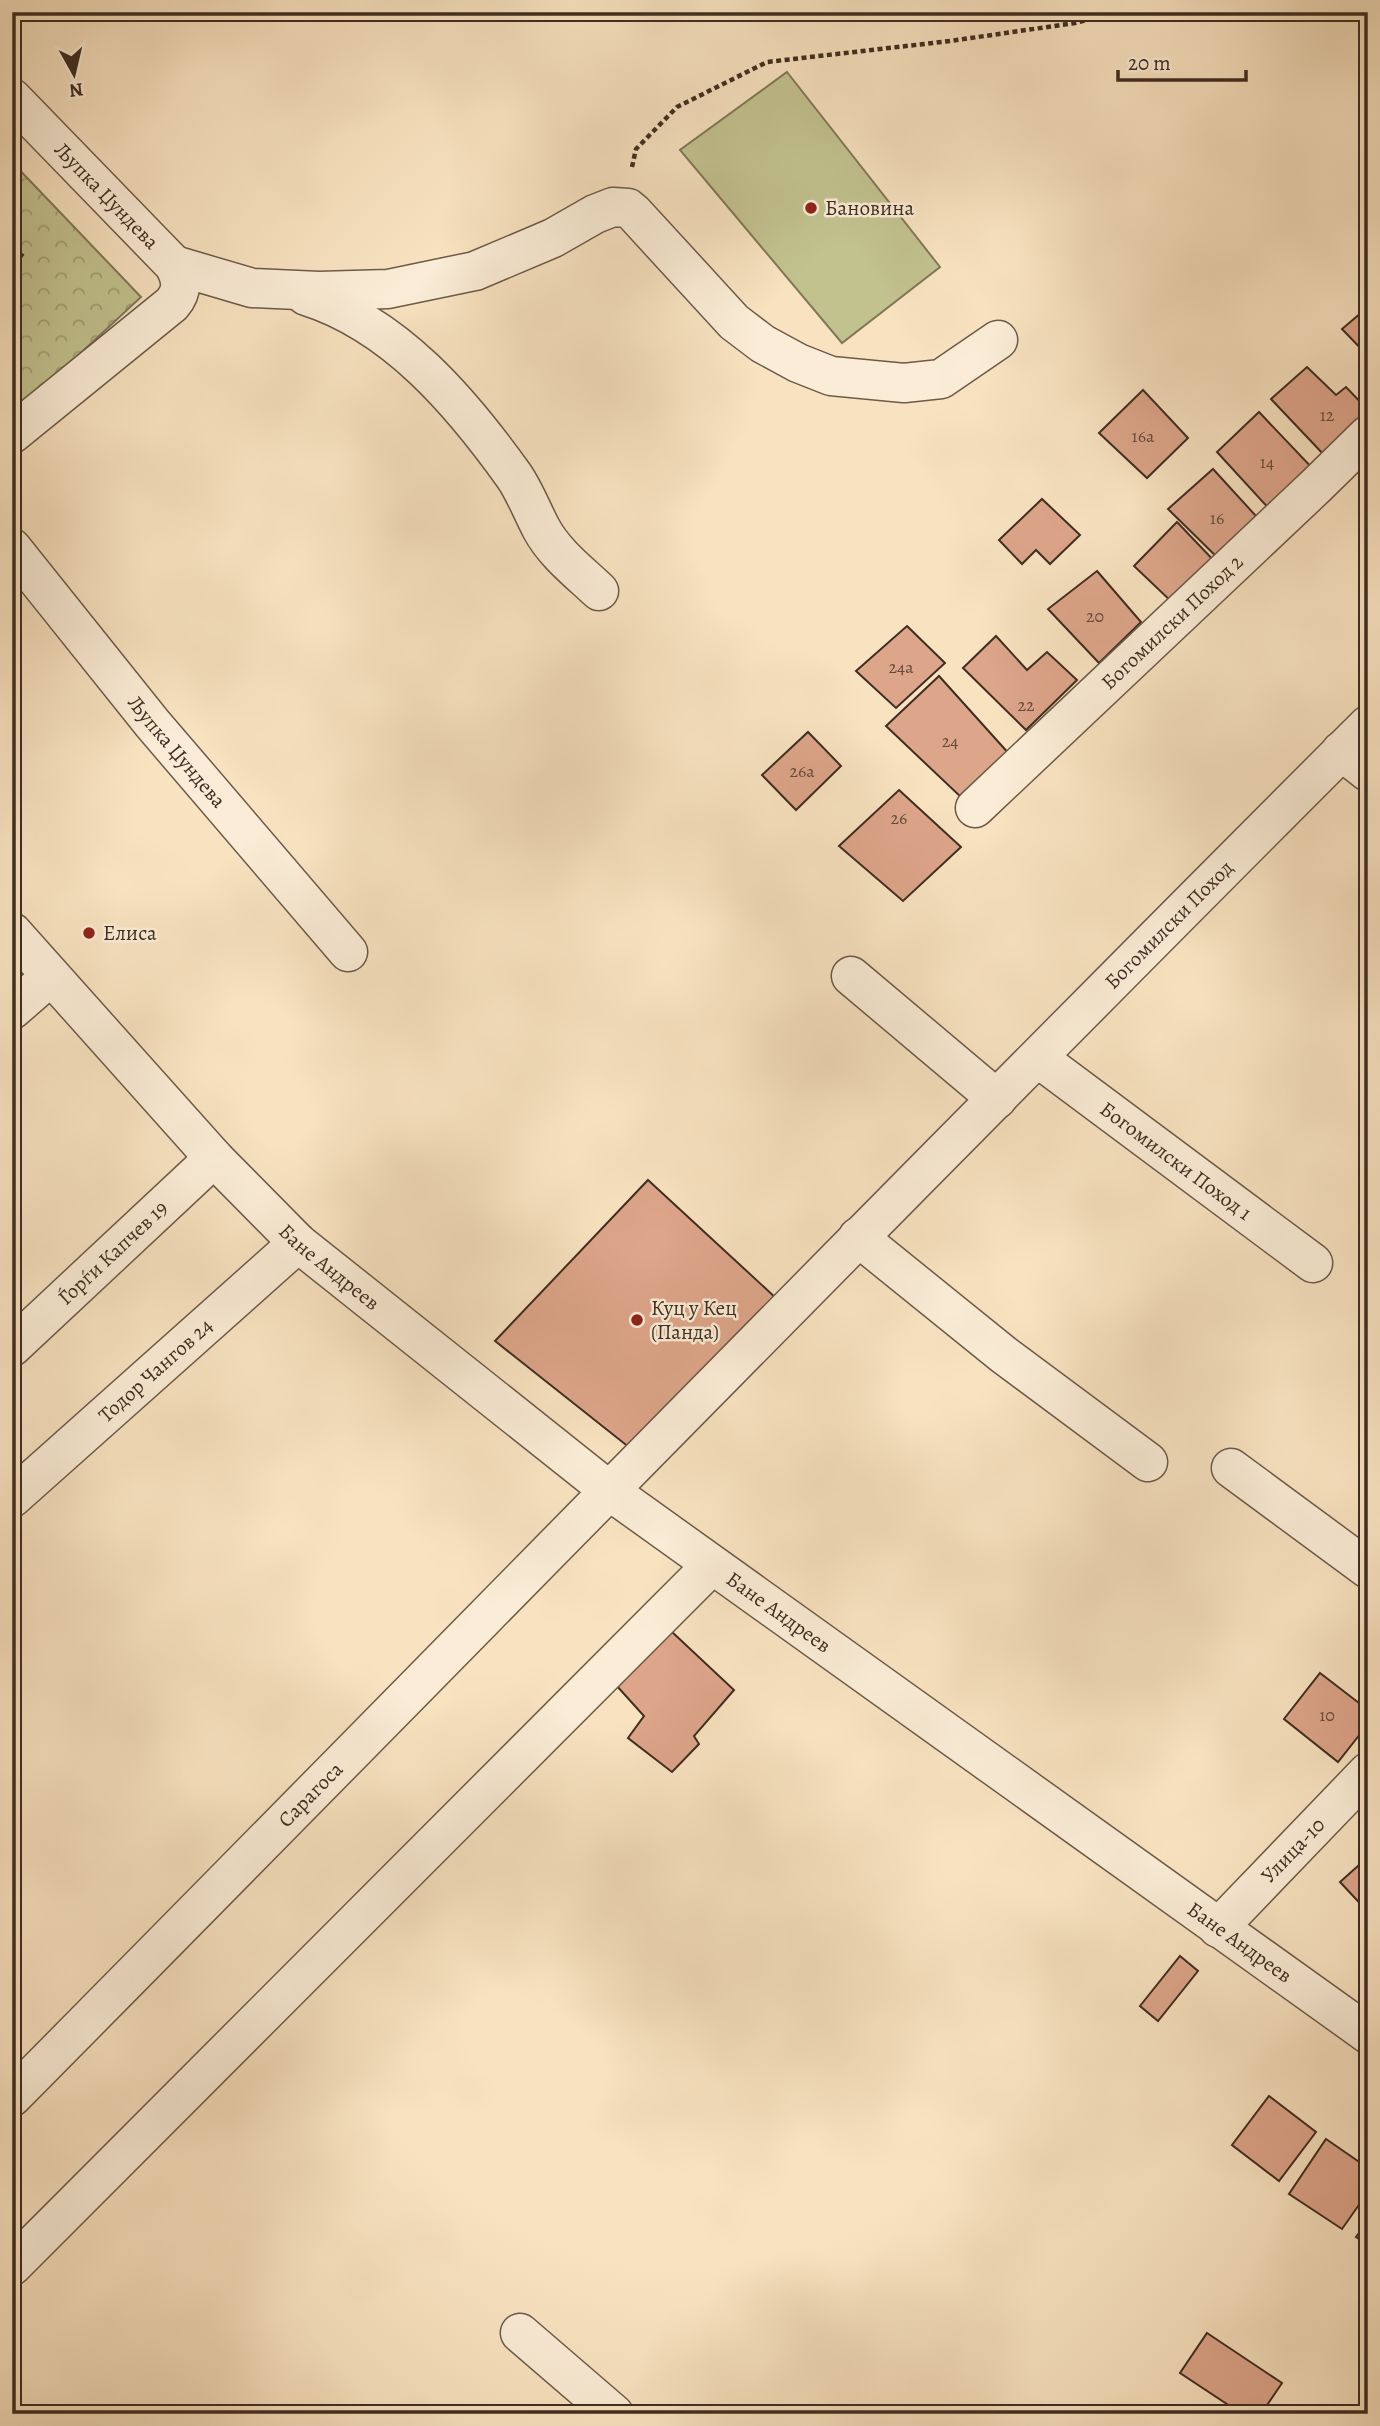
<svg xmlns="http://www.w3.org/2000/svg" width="1380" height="2426" font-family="Alegreya,serif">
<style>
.park{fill:url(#park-crowns);stroke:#807858;stroke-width:2}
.pitch{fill:#c2c28f;stroke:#807858;stroke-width:2}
.building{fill:#dda58a;stroke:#3f2d21;stroke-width:2}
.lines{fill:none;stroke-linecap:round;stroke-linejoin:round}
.minor-casing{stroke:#6d5a49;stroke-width:41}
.path{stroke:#3f2d21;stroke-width:4.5;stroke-dasharray:5 3.5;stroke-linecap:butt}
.minor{stroke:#faecd6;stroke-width:38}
.poi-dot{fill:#8f2418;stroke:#faecd6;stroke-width:2.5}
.labels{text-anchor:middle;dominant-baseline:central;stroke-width:5;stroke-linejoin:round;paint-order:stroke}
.number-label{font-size:18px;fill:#664b3b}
.street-label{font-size:21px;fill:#3f2d21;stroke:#faecd6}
.poi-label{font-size:21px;fill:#3f2d21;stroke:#faecd6;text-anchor:start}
</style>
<defs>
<pattern id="park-crowns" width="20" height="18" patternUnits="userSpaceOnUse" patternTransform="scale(1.75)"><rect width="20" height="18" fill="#c2c28f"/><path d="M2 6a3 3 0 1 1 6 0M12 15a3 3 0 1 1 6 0" fill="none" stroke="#9f9e74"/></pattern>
</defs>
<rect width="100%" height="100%" fill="#f8e2c0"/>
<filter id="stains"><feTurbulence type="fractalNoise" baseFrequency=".00286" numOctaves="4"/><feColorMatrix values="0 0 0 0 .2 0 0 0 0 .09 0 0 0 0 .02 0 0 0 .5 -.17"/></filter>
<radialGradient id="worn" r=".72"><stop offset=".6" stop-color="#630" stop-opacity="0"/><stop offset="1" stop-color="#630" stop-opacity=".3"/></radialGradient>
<!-- park -->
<polygon class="park" points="12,162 141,297 12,417"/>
<!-- pitch -->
<polygon class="pitch" points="787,72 940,267 842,343 680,150"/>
<!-- building -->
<g class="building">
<polygon points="1368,307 1368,356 1342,329"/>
<polygon points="1307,367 1336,395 1346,387 1368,410 1368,419 1326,457 1271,399"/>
<polygon points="1143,390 1188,438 1147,478 1099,433"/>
<polygon points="1259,412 1316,472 1273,513 1217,452"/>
<polygon points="1213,469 1266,527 1227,567 1168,509"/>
<polygon points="1042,499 1080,535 1050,564 1036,550 1022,564 999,540"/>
<polygon points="1177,522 1219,566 1176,606 1134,566"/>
<polygon points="1097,571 1141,622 1099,663 1048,609"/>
<polygon points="907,626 945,663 896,708 856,671"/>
<polygon points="996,636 1027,670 1047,652 1077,680 1026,730 963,668"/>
<polygon points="939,676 1011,756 964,800 886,726"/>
<polygon points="808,732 841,766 796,810 762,775"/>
<polygon points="899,790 961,847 903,901 839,846"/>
<polygon points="648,1180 777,1299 635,1452 495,1341"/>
<polygon points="671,1631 734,1690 694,1736 699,1744 672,1772 628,1738 644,1716 616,1685"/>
<polygon points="1320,1673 1368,1710 1368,1724 1338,1762 1284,1719"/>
<polygon points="1368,1857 1368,1912 1340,1882"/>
<polygon points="1180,1956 1198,1971 1158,2021 1140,2006"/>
<polygon points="1269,2096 1316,2132 1279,2181 1232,2145"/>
<polygon points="1326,2139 1368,2168 1368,2192 1342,2229 1289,2194"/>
<polygon points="1368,2221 1368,2245 1356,2237"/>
<polygon points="1207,2333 1282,2383 1261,2414 1242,2414 1180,2373"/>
</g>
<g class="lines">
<!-- minor casing -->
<g class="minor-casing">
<g id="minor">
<path id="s1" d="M12 98 174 265C182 280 183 291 172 304L12 434"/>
<polyline points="174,265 252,288 319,291 388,289 475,271 553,238 595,214 613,207 628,208 634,213 734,322 763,344 798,363 831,376 904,383 941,379 998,340"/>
<path d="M306 296C395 324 461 402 514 476 525 492 532 511 541 528 554 553 579 572 599 591"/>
<path id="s2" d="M12 548 152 723 348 952"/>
<polyline points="1341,751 1368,772"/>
<path id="s3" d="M975 808 1316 486 1368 435"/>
<path id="s4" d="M12 932 214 1158 298 1243 611 1492 1368 2034"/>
<polyline points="851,976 997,1099"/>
<polyline points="12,1010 50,977"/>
<path id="s5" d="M1038 1058 1313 1263"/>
<polyline points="858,1237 1004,1355 1148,1462"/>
<path id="s6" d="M12 1347 214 1158"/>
<polyline points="1231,1468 1368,1569"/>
<path id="s7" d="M12 1498 298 1243"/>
<path id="s8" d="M1218 1928 1368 1772"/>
<path id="s9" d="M12 2097C464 1640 913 1179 1368 725"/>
<polyline points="12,2266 712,1565"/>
<polyline points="520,2333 614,2414"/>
</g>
</g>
<!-- path -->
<g class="path">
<polyline points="632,167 636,149 677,107 767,62 950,41 1075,23 1116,12"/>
<polyline points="12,249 24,257"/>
</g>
<!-- minor -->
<use href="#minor" class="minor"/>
</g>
<!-- markers -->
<g class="poi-dot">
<circle cx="811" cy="208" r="7"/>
<circle cx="89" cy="933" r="7"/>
<circle cx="637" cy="1320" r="7"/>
</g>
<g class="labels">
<!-- number labels -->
<g class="number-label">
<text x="1327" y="415">12</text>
<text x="1143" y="436">16а</text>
<text x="1267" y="462">14</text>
<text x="1217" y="518">16</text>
<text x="1095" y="616">20</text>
<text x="901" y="667">24а</text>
<text x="1026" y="705">22</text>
<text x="950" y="741">24</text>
<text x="802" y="771">26а</text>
<text x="899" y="818">26</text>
<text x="1327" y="1715">10</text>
</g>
<!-- street labels -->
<g class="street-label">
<text stroke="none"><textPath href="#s1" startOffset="136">Љупка Џундева</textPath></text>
<text stroke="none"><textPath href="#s3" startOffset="271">Богомилски Поход 2</textPath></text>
<text stroke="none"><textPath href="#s2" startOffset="262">Љупка Џундева</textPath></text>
<text stroke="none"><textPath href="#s9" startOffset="1647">Богомилски Поход</textPath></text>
<text stroke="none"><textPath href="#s5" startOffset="172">Богомилски Поход 1</textPath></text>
<text stroke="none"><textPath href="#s6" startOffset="138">Ѓорѓи Капчев 19</textPath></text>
<text stroke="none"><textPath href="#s4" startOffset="462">Бане Андреев</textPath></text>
<text stroke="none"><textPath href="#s7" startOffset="192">Тодор Чангов 24</textPath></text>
<text stroke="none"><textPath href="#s4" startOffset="1029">Бане Андреев</textPath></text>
<text stroke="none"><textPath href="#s9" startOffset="425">Сарагоса</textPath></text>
<text stroke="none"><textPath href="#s8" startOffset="108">Улица-10</textPath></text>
<text stroke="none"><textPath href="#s4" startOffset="1596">Бане Андреев</textPath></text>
</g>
<!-- poi labels -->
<g class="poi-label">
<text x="825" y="208">Бановина</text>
<text x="103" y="933">Елиса</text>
<text x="651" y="1308">Куц у Кец<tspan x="651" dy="24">(Панда)</tspan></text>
</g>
</g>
<!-- margin -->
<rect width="1380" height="2426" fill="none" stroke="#f8e2c0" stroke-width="42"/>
<rect x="14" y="14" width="1352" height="2398" fill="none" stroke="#3f2d21" stroke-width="3.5"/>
<rect x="21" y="21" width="1338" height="2384" fill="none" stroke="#3f2d21" stroke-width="2"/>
<!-- north arrow -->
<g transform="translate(74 74) rotate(172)" stroke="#faecd6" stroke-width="5" paint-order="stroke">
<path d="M0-5L12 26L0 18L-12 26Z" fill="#3f2d21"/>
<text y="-10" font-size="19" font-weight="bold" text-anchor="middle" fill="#3f2d21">N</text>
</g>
<!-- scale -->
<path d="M1118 70v10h128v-10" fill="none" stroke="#3f2d21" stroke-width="3.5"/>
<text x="1128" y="70" font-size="21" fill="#3f2d21" stroke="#faecd6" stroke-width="5" paint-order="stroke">20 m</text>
<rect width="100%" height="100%" filter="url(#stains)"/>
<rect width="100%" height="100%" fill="url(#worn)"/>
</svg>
